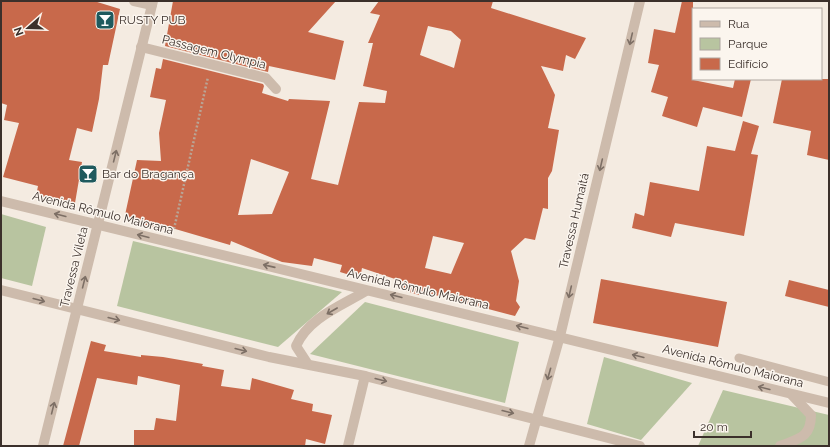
<svg xmlns="http://www.w3.org/2000/svg" width="830" height="447" font-family="Raleway,sans-serif">
<style>
.green{fill:#b8c4a0}
.building{fill:#c8694b;fill-rule:evenodd}
.lines{fill:none;stroke-linecap:round;stroke-linejoin:round}
.path{stroke:#b9a596;stroke-width:2.5;stroke-dasharray:2 2;stroke-linecap:butt}
.service{stroke:#cdbbac;stroke-width:9}
.minor{stroke:#cdbbac;stroke-width:10}
.tertiary{stroke:#cdbbac;stroke-width:10}
.oneway{stroke:#7d6f65}
.labels{text-anchor:middle;dominant-baseline:central;stroke-width:3;stroke-linejoin:round;paint-order:stroke}
.poi-label{font-size:12px;fill:#3b302b;stroke:#fbf5ee;text-anchor:start}
.street-label{font-size:12px;fill:#3b302b;stroke:#fbf5ee}
</style>
<rect width="100%" height="100%" fill="#f4ebe1"/>
<!-- green -->
<g class="green">
<polygon points="1,214 46,227 32,286 1,278"/>
<polygon points="133,241 342,292 278,347 117,306"/>
<polygon points="365,302 519,342 505,403 310,354"/>
<polygon points="604,357 692,383 641,440 587,424"/>
<polygon points="723,390 829,415 829,446 698,446"/>
</g>
<!-- building -->
<g class="building">
<polygon points="1,1 94,1 120,9 108,65 103,65 99,99 92,132 77,128 69,160 82,162 75,203 36,196 38,186 3,177 19,123 4,120 7,105 1,103"/>
<polygon points="173,1 336,1 308,32 344,41 335,80 269,66 268,72 165,46"/>
<path d="M379 1H493L491 8 586 38 575 59 566 55 563 71 541 66 555 95 548 128 559 130 552 171 548 178V209L543 208 535 240 525 238 511 251 519 281 516 301 520 307 515 316 420 291 419 295 403 290 404 282 362 268 360 278 340 272 342 265 314 258 312 266 282 262 231 241 230 245 165 226 163 230 136 222 125 215 137 160 161 161 159 133 166 100 150 97 156 68 161 69 163 59 263 84 264 86 262 93 288 101 289 99 330 101 311 179 338 185 359 102 385 103 387 91 363 86 373 43H368L380 15 370 13ZM428 26 451 31 461 40 454 68 420 55ZM251 159 289 172 272 214 238 215ZM433 236 464 243 451 274 425 268Z"/>
<polygon points="682,1 693,1 693,80 733,88 735,79 751,79 742,117 703,107 697,127 662,116 668,97 651,92 659,65 648,63 654,29 675,33"/>
<polygon points="782,79 829,79 829,160 807,155 811,131 773,123"/>
<polygon points="743,121 759,126 751,154 758,155 744,236 675,223 671,237 632,228 635,213 644,216 650,182 699,191 707,146 735,151"/>
<polygon points="601,279 727,302 718,347 593,323"/>
<polygon points="789,280 829,290 829,307 785,296"/>
<polygon points="91,341 106,345 104,351 141,357 141,355 163,357 203,364 202,366 224,370 221,386 250,390 252,378 294,390 291,399 313,404 312,411 332,415 325,444 306,439 305,446 134,446 134,430 154,430 156,418 176,421 180,385 138,376 137,385 97,378 79,446 63,446"/>
</g>
<g class="lines">
<!-- path -->
<polyline class="path" points="174,229 208,77"/>
<!-- service -->
<polyline class="service" points="739,358 829,382"/>
<!-- minor -->
<g class="minor">
<polyline points="134,1 152,5"/>
<polyline points="141,47 266,78 276,89"/>
<polyline points="348,446 365,376"/>
</g>
<!-- tertiary -->
<g class="tertiary">
<polyline points="1,201 829,403"/>
<polyline points="1,290 269,357 365,376 640,446"/>
<path d="M307 363 296 346C308 318 341 306 366 291"/>
<polyline points="43,446 153,1"/>
<polyline points="529,446 560,336 640,1"/>
<path d="M780 446C798 439 811 438 811 415L792 395"/>
</g>
</g>
<!-- one-way arrows -->
<defs><path id="oneway-shaft" d="M-6 0H5M1.5-3L5.5 0L1.5 3" fill="none" stroke-width="1.6" stroke-linecap="round" stroke-linejoin="round"/></defs>
<g class="oneway">
<use href="#oneway-shaft" transform="translate(631 39) rotate(103)"/>
<use href="#oneway-shaft" transform="translate(115 156) rotate(-76)"/>
<use href="#oneway-shaft" transform="translate(601 165) rotate(103)"/>
<use href="#oneway-shaft" transform="translate(60 215) rotate(-166)"/>
<use href="#oneway-shaft" transform="translate(143 236) rotate(-166)"/>
<use href="#oneway-shaft" transform="translate(269 266) rotate(-167)"/>
<use href="#oneway-shaft" transform="translate(84 282) rotate(-76)"/>
<use href="#oneway-shaft" transform="translate(570 292) rotate(103)"/>
<use href="#oneway-shaft" transform="translate(396 296) rotate(-166)"/>
<use href="#oneway-shaft" transform="translate(39 300) rotate(15)"/>
<use href="#oneway-shaft" transform="translate(332 311) rotate(150)"/>
<use href="#oneway-shaft" transform="translate(114 319) rotate(14)"/>
<use href="#oneway-shaft" transform="translate(522 327) rotate(-166)"/>
<use href="#oneway-shaft" transform="translate(241 350) rotate(14)"/>
<use href="#oneway-shaft" transform="translate(638 356) rotate(-166)"/>
<use href="#oneway-shaft" transform="translate(549 374) rotate(106)"/>
<use href="#oneway-shaft" transform="translate(381 380) rotate(14)"/>
<use href="#oneway-shaft" transform="translate(764 388) rotate(-166)"/>
<use href="#oneway-shaft" transform="translate(53 408) rotate(-76)"/>
<use href="#oneway-shaft" transform="translate(508 412) rotate(14)"/>
</g>
<!-- icons -->
<defs>
<g id="bar-square" transform="scale(1)"><rect x="-9" y="-9" width="18" height="18" rx="4" fill="#1f5a5e" stroke="#fbf5ee"/><path d="M-6-5H6L.8 .8V4.5H3.5V6h-7V4.5H-.8V.8Z" fill="#fff"/></g>
</defs>
<g fill-rule="evenodd">
<use href="#bar-square" x="105" y="20"/>
<use href="#bar-square" x="88" y="174"/>
</g>
<g class="labels">
<!-- poi labels -->
<g class="poi-label">
<text x="119" y="20">RUSTY PUB</text>
<text x="102" y="174">Bar do Bragança</text>
</g>
<!-- street labels -->
<g class="street-label">
<text transform="translate(214 52) rotate(14)">Passagem Olympia</text>
<text transform="translate(103 213) rotate(14)">Avenida Rômulo Maiorana</text>
<text transform="translate(574 221) rotate(-77)">Travessa Humaitá</text>
<text transform="translate(74 267) rotate(-76)">Travessa Vileta</text>
<text transform="translate(418 289) rotate(13)">Avenida Rômulo Maiorana</text>
<text transform="translate(733 366) rotate(14)">Avenida Rômulo Maiorana</text>
</g>
</g>
<!-- border -->
<rect width="830" height="447" fill="none" stroke="#3b302b" stroke-width="4"/>
<!-- legend -->
<rect x="692" y="8" width="130" height="72" fill="#fbf5ee" stroke="#aea6a0"/>
<rect x="700" y="21" width="20" height="6" fill="#cdbbac" stroke="#aea6a0"/>
<text x="728" y="28" font-size="12" fill="#3b302b">Rua</text>
<rect x="700" y="38" width="20" height="12" fill="#b8c4a0" stroke="#aea6a0"/>
<text x="728" y="48" font-size="12" fill="#3b302b">Parque</text>
<rect x="700" y="58" width="20" height="12" fill="#c8694b" stroke="#aea6a0"/>
<text x="728" y="68" font-size="12" fill="#3b302b">Edifício</text>
<!-- north arrow -->
<g transform="translate(28 28) rotate(250)" stroke="#fbf5ee" stroke-width="3" paint-order="stroke">
<path d="M0-3L7 15L0 10L-7 15Z" fill="#3b302b"/>
<text y="-6" font-size="11" font-weight="bold" text-anchor="middle" fill="#3b302b">N</text>
</g>
<!-- scale -->
<path d="M694 431v6h57v-6" fill="none" stroke="#3b302b" stroke-width="2"/>
<text x="700" y="431" font-size="12" fill="#3b302b" stroke="#fbf5ee" stroke-width="3" paint-order="stroke">20 m</text>
</svg>
